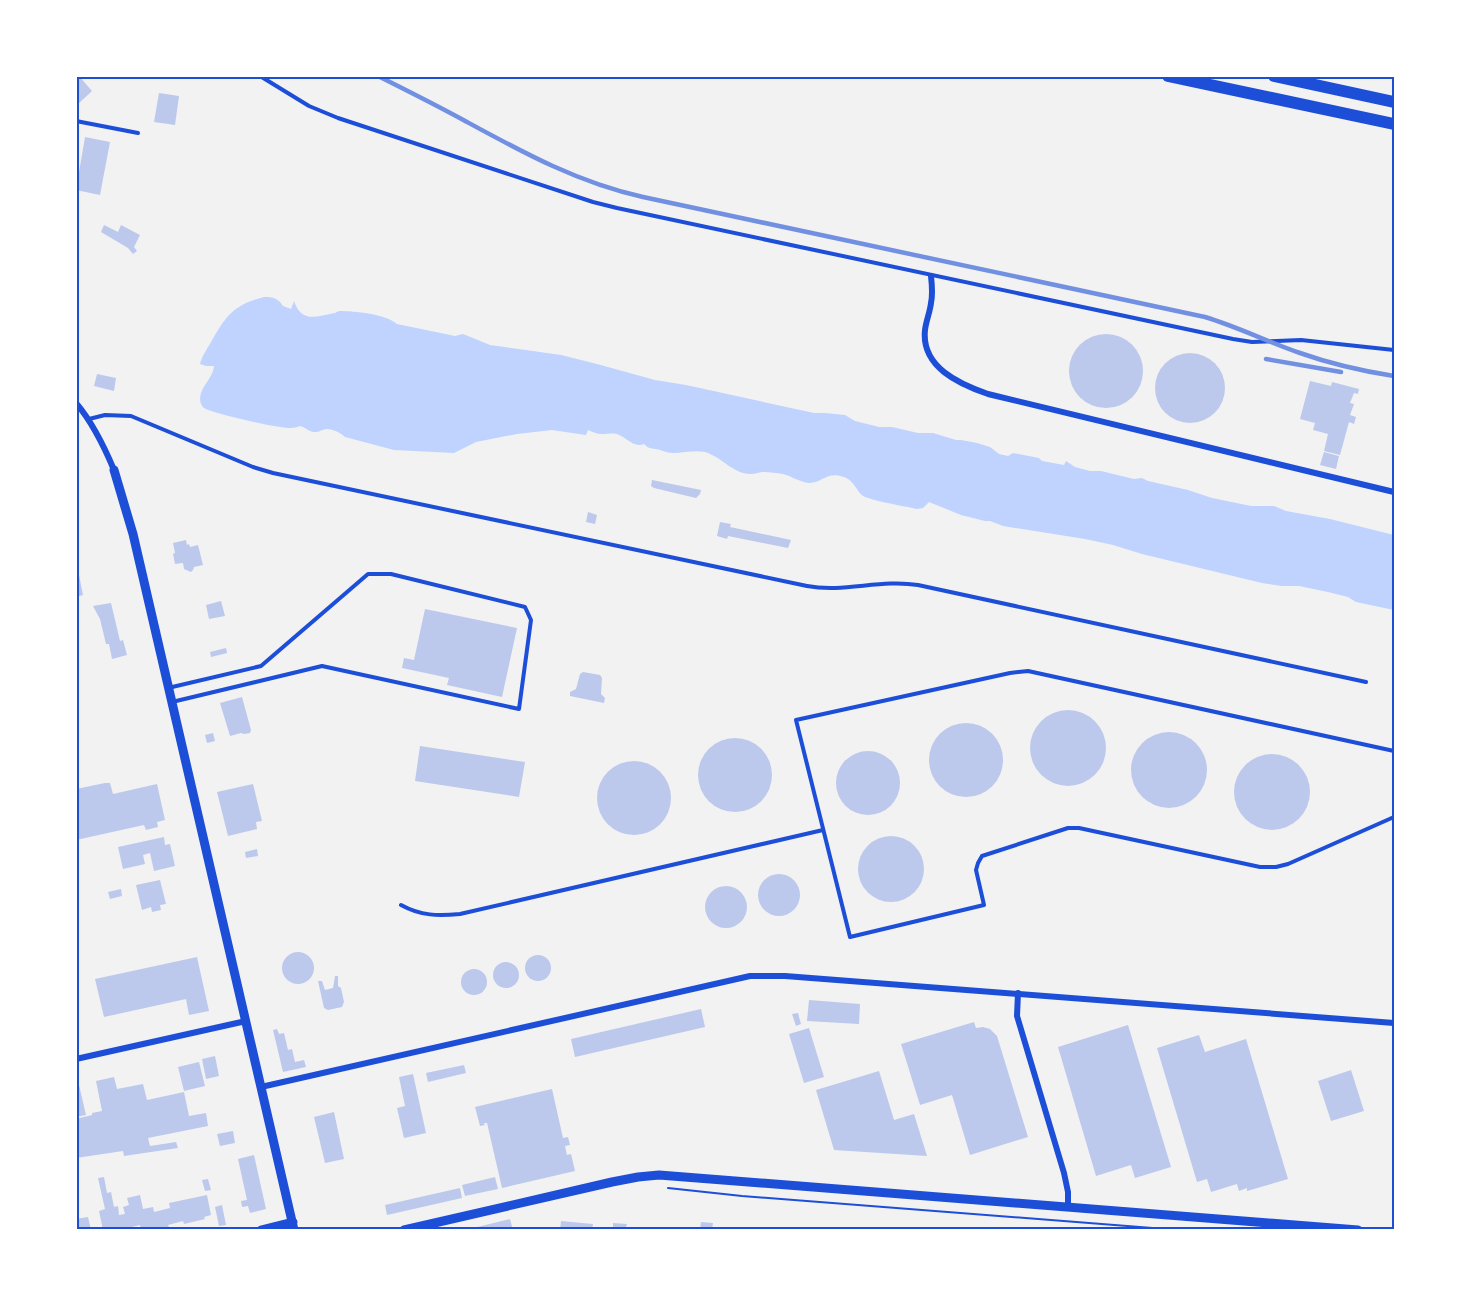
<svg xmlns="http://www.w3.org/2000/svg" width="1471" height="1306" font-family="'DM Sans',sans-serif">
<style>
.water{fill:#bfd3fe}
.building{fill:#bdc9ec}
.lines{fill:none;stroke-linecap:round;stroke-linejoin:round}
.path{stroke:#1d4ed8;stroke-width:2}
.service{stroke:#1d4ed8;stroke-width:4}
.minor{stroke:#1d4ed8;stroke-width:6}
.tertiary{stroke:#1d4ed8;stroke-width:9}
.primary{stroke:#1d4ed8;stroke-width:12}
.rail{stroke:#7290e2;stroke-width:4.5}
.neatline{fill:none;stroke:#1d4ed8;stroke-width:2}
</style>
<rect width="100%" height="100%" fill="#f2f2f2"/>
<!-- water -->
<path class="water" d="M264 297C273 297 278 298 283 306L291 309 294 301C302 324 316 316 335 313L339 311C355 311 385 314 397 324L455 336 463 334 490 345 561 355 597 364 655 380 686 385 814 413H825L845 415 855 421 879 427H892L918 433H933L956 440H961L977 443 990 447 999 454 1008 456 1013 453 1039 458 1042 461 1064 465 1066 461 1075 467 1090 471H1101L1134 479 1142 478 1148 481 1188 490 1212 498 1251 506H1274L1286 511 1330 519 1394 535V610L1356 602 1348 597 1328 592 1299 586H1282L1262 583 1142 554 1113 545 1085 539 1003 526 990 521H985L961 515 929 502 923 508 917 509C904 506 873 501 863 496 856 491 855 481 844 477 826 471 823 483 809 483 800 482 791 476 783 474 777 473 770 472 764 472 760 472 755 474 751 474 733 474 722 457 705 452 694 450 684 453 673 453 667 453 662 450 656 449 650 448 649 449 644 444 633 448 628 438 617 434 612 433 608 434 602 434 597 434 593 432 588 430L586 435 552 430 517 434 476 442 454 453 394 450 345 437C341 433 333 429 327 429 322 429 319 433 313 432 308 431 305 427 300 426 297 427 295 428 291 428 281 429 211 413 204 408 203 407 202 406 201 404 196 389 213 380 214 366H206L200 364C202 356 207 349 211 342 226 316 233 305 264 297Z"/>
<!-- building -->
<g class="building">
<polygon points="76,76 79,76 92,91 76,106"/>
<polygon points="159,93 179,96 175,125 154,122"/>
<polygon points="85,137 110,142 100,195 76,190"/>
<polygon points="104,225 118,232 121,225 140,235 134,247 137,251 133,254 128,248 101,232"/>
<circle cx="1106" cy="371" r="37"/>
<circle cx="1190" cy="388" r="35"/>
<polygon points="97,374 116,378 114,391 94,386"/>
<polygon points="1310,381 1331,386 1332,382 1359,389 1358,394 1354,393 1350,403 1354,404 1350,415 1356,417 1354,424 1349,422 1340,455 1324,451 1328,434 1313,430 1315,423 1300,419"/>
<polygon points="1324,452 1339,456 1336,469 1320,465"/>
<polygon points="652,480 701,490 700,494 696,498 654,488 651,486"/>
<polygon points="588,512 597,515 595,524 586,522"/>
<polygon points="720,522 731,524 730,527 791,540 788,548 728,536 727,539 717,536"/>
<polygon points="186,540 187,545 189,544 190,547 198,545 203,565 194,567 193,570 191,572 184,569 183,563 175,564 173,554 175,553 173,543"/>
<polygon points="79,575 83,595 76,597 76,576"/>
<polygon points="221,601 225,616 209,619 206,605"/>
<polygon points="111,603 120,641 123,640 127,655 112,659 109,644 106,644 100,619 93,606"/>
<polygon points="425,609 517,628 502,697 447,685 449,678 402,668 404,658 414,660"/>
<polygon points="226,648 227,653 211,657 210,652"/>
<polygon points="583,672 600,675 602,678 601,694 605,698 604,703 570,696 570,692 576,689 580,674"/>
<polygon points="242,697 251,730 250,733 244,734 241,733 230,736 220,703"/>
<circle cx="1068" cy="748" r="38"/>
<circle cx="966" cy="760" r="37"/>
<circle cx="1169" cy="770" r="38"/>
<polygon points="213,733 215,741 207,743 205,735"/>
<circle cx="735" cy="775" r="37"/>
<polygon points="420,746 525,762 519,797 415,781"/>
<circle cx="868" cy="783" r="32"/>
<circle cx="1272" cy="792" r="38"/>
<circle cx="634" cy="798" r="37"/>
<polygon points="105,783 110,783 113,794 157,784 165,820 157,822 158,827 146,830 144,825 76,840 76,789"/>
<polygon points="253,784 262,821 256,822 257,829 228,836 217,792"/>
<circle cx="891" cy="869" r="33"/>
<polygon points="164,837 165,845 170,844 175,866 154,871 150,853 143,855 145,864 123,869 118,847"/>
<polygon points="257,849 258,856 246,858 245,852"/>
<circle cx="779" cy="895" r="21"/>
<polygon points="160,880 166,904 160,905 161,910 152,912 151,907 142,910 136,885"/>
<circle cx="726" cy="907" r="21"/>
<polygon points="121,889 122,896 110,899 108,892"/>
<circle cx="298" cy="968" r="16"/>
<circle cx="538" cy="968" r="13"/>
<polygon points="197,957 209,1011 189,1015 186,999 104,1017 95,979"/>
<circle cx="506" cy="975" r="13"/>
<circle cx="474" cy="982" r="13"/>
<polygon points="335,976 338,976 338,986 341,988 344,1002 342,1007 328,1010 324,1008 318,981 322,981 325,990 333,988"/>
<polygon points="809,1000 860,1004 859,1024 807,1021"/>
<polygon points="701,1009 705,1027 575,1057 571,1039"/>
<polygon points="798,1013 801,1024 796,1026 792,1014"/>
<polygon points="974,1022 976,1028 983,1027 990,1029 997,1036 1028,1137 970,1155 952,1095 920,1105 901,1044"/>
<polygon points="1128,1025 1171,1167 1135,1178 1131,1165 1096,1176 1058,1047"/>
<polygon points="809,1028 824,1077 804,1083 789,1034"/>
<polygon points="277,1029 279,1034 284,1033 288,1050 292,1049 295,1062 304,1060 306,1067 283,1072 273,1030"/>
<polygon points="1199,1035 1205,1052 1246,1039 1288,1179 1247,1191 1247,1188 1239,1191 1237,1184 1211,1192 1207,1179 1197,1182 1157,1048"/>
<polygon points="215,1056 219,1076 206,1079 202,1059"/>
<polygon points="199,1062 205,1086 184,1091 178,1067"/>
<polygon points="464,1065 466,1073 428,1082 426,1073"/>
<polygon points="1351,1070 1364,1111 1331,1121 1318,1081"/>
<polygon points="879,1071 894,1120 914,1114 927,1156 834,1150 816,1090"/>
<polygon points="413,1074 426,1133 404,1138 397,1108 405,1106 399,1077"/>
<polygon points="114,1077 117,1089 143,1084 147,1100 184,1092 189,1116 206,1113 208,1126 148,1138 150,1146 176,1142 178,1148 124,1156 123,1151 76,1158 76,1151 78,1150 76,1143 76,1119 92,1115 92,1113 102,1111 96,1081"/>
<polygon points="79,1085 86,1115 76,1117 76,1086"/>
<polygon points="552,1089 563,1138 568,1137 570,1145 565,1146 567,1155 571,1154 575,1171 502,1188 487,1123 484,1123 485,1125 480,1126 475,1107"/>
<polygon points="334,1112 344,1159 325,1163 314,1117"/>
<polygon points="233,1131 235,1143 220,1146 217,1134"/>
<polygon points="254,1155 266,1209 250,1213 248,1206 242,1207 241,1201 247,1200 238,1159"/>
<polygon points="104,1177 107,1193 111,1192 114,1207 118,1206 119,1215 125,1214 123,1207 129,1205 127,1198 140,1195 143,1209 153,1207 154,1212 170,1208 169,1203 207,1195 211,1215 204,1217 205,1219 184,1224 183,1221 168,1225 169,1227 158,1230 141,1230 140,1225 120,1230 103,1230 99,1211 105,1209 98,1178"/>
<polygon points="495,1177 498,1189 465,1196 462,1185"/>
<polygon points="208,1179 211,1190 205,1191 202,1180"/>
<polygon points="460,1188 462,1198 387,1215 385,1205"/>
<polygon points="222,1205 226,1225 219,1226 215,1207"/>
<polygon points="88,1217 91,1230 76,1230 76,1219"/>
<polygon points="510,1219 513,1230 469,1230 469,1229"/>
<polygon points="561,1221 593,1224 592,1230 560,1230"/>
<polygon points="701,1222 713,1223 712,1230 700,1230"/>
<polygon points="613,1223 627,1224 626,1227 635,1228 635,1230 613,1230"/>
</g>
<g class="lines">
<!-- path -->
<polyline class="path" points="668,1188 742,1196 1178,1230"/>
<!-- service -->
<g class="service">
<polyline points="260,76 309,106 338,118 593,202 617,208 1233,339 1252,342 1301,340 1394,350"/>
<polyline points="76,121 138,133"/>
<path d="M89 419 105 415 131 416 253 467 273 473 807 586C844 593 880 579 918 585L1366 682"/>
<polyline points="168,688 261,666 368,574 391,574 525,607 531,620 519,709 322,666 172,702"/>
<polyline points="1394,751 1028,671 1010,673 796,720 850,937 984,905 976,870 978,863 982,856 1068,828 1079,828 1260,867 1276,867 1288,864 1394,817"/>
<path d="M401 905C421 916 438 916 460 914L823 830"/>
</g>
<!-- minor -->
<g class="minor">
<path d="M931 276C932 285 933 294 931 303 930 312 926 321 925 330 921 367 959 384 988 394L1394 492"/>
<path d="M76 403C93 423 104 446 114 470"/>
<polyline points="1018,993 1017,1016 1064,1173 1068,1192 1068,1208"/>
<polyline points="76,1059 246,1021"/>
<polyline points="261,1087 750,976 785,976 1394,1023"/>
</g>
<!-- tertiary -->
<g class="tertiary">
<polyline points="114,470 133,534 294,1230"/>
<polyline points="261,1230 293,1222"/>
<polyline points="404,1230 612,1182 638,1177 659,1175 1358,1230"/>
</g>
<!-- primary -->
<g class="primary">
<polyline points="1168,76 1394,124"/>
<polyline points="1274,76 1394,102"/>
</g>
<!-- rail -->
<g class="rail">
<path d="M378 76C408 91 438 106 467 122 524 153 579 183 643 197L1205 317C1238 327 1268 342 1300 353 1331 364 1362 371 1394 376"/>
<polyline points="1266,359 1341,372"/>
</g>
</g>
<!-- border -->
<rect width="1471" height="1306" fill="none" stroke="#ffffff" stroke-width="156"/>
<rect x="78" y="78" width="1315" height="1150" class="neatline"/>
</svg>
